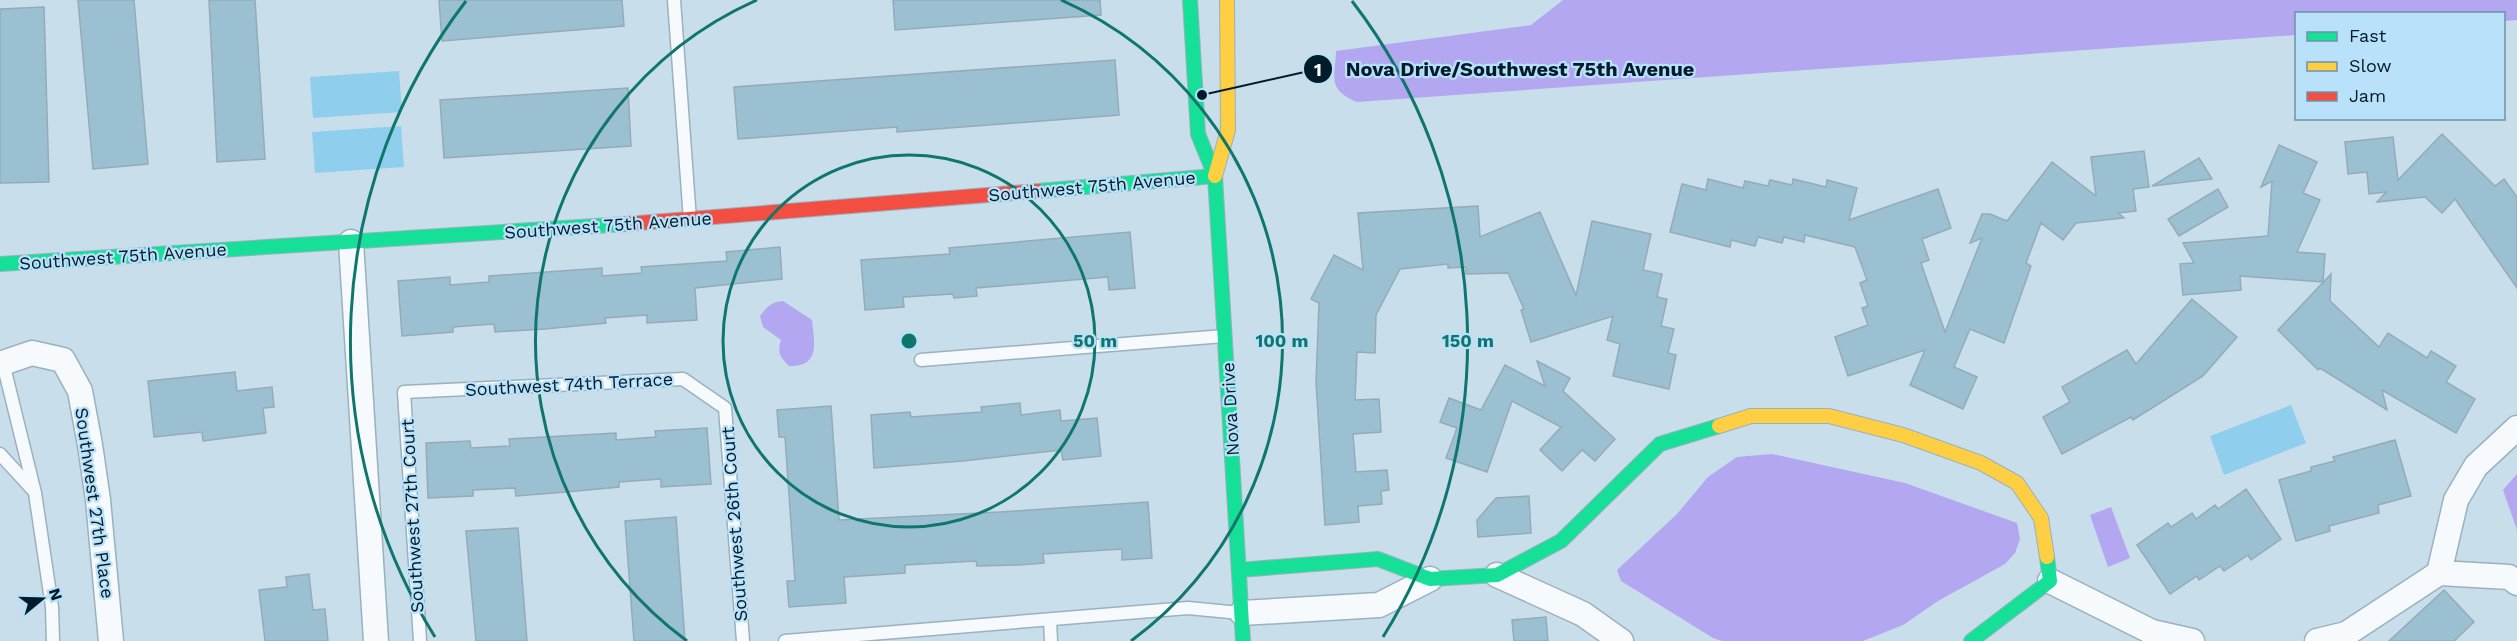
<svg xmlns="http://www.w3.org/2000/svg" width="2517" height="641" font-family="'Work Sans',sans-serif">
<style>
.green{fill:#90ceee}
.water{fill:#b2a7f0}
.building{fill:#9bc0d1;stroke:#94abb8;stroke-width:1.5}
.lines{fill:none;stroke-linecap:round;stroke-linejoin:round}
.lane-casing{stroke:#9ab1be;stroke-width:15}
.street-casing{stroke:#9ab1be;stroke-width:27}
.fast-casing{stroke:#9ab1be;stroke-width:16}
.slow-casing{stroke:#9ab1be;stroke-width:16}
.jam-casing{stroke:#9ab1be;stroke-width:16}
.lane{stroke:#f7fafc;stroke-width:12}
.street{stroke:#f7fafc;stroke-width:24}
.fast{stroke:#16e098;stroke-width:14}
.slow{stroke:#ffcf43;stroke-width:14}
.jam{stroke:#f24e42;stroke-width:14}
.ring{fill:none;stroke:#0f766e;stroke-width:3}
.labels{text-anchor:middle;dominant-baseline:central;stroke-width:4.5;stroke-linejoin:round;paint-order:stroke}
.street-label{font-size:18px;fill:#001b29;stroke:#b9e1f9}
.centre{fill:#0f766e;stroke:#b9e1f9;stroke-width:3}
.ring-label{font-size:18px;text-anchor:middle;font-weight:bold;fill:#0f766e;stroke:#b9e1f9;stroke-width:4.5;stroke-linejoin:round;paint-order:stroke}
.leader{fill:none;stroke:#001b29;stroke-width:2}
.callout-dot{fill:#001b29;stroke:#b9e1f9;stroke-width:2}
.mark-label{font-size:18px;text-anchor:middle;font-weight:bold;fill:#fff}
.callout-label{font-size:20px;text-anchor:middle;font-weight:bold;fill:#001b29;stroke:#b9e1f9;stroke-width:4.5;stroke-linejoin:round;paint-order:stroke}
</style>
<rect width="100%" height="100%" fill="#c8deea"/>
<!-- green -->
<g class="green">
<polygon points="399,71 402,112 313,118 310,77"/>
<polygon points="401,126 404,167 315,173 312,132"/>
<polygon points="2291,405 2306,443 2224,475 2210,436"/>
</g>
<!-- water -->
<g class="water">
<path d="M1563 0H2517V20L2504 21V14H2296V35L1357 102C1327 89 1335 79 1336 51L1531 25Z"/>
<path d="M783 301 812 320C814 342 821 367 789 366 780 357 777 352 781 340L763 327 760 316C767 307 771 302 783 301Z"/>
<polygon points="1772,454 1905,483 2017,523 2020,539 2015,553 2005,564 1938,601 1903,625 1863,641 1722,641 1713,638 1621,581 1617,570 1677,514 1708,477 1737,457"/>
<polygon points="2517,474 2517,530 2503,490"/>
<polygon points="2111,507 2130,558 2108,567 2090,515"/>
</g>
<!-- building -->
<g class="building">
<polygon points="78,0 134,0 148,164 93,169"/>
<polygon points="209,0 255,0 265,159 217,162"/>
<polygon points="439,0 622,0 624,26 442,41"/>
<polygon points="893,0 1100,0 1101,15 895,30"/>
<polygon points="44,7 49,182 0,183 0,9"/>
<polygon points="1115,60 1119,115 897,132 897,127 738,139 734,87"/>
<polygon points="628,88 631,146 444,158 440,100"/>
<polygon points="2442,134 2495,186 2504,179 2517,197 2517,288 2455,199 2442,213 2425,197 2377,202 2386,192 2369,194 2367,172 2348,174 2345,142 2393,137 2398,180"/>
<polygon points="2279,145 2317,162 2303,193 2320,200 2297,252 2325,254 2323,282 2240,276 2241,290 2183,295 2180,264 2194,263 2183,243 2268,236 2272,181 2261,187"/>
<polygon points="2144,151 2149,187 2133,189 2136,211 2118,213 2124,218 2076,223 2063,240 2041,223 2026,263 2031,266 2004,343 1970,329 1954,367 1977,377 1963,409 1910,385 1925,350 1848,376 1835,337 1868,325 1862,308 1868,306 1860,283 1867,280 1855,247 1805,235 1804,242 1784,237 1782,243 1758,237 1755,246 1731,240 1730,247 1670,232 1682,184 1706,190 1708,179 1743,188 1745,181 1768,186 1770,180 1792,185 1793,179 1826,187 1827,180 1857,188 1849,220 1938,189 1951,228 1922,239 1929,260 1921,263 1945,332 1982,238 1970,243 1982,214 1990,214 2007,221 2052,162 2096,196 2091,157"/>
<polygon points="2199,158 2212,179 2152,186"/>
<polygon points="2218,189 2228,207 2179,236 2168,219"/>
<polygon points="1478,206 1480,237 1540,212 1576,295 1592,221 1651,234 1643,270 1662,274 1657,297 1667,299 1661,326 1674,329 1668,353 1676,355 1669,389 1613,376 1620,344 1607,340 1613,316 1531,342 1521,310 1524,309 1508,273 1466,274 1466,267 1448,268 1448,264 1400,269 1376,315 1375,353 1357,352 1355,400 1379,399 1381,432 1353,434 1356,472 1387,470 1389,490 1381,491 1382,504 1358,506 1359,522 1325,525 1316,382 1319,303 1311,299 1334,255 1363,270 1358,213"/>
<polygon points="1130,232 1135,288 1109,290 1108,277 976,288 977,296 954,298 953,294 903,297 904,307 865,310 861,260 950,254 949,248"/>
<polygon points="780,247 782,279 695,288 697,320 647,323 647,315 605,318 606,323 545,329 495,332 494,324 453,327 453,332 402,336 398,281 450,277 450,285 489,282 489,276 602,268 602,276 642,273 641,267 727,261 726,252"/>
<polygon points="2331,274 2330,301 2379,347 2388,333 2427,358 2431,351 2456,366 2446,382 2475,399 2456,433 2382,390 2387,410 2320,368 2318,370 2278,330"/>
<polygon points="2192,299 2237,337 2203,376 2133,420 2131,417 2062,454 2043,417 2070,402 2062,387 2127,350 2136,364"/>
<polygon points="1537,361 1570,378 1563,391 1615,439 1595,461 1582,450 1562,471 1540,450 1561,427 1512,401 1487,472 1446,458 1457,428 1440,422 1449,398 1481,410 1505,365 1545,386"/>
<polygon points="235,372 237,391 272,387 274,407 263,408 266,433 203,441 202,432 154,437 148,381"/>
<polygon points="1020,403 1021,415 1060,410 1061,421 1097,418 1101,456 1063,460 1061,450 963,461 874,468 871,415 910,412 911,417 982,412 981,407"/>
<polygon points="831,406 839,520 1000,512 1148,502 1152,558 1122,560 1122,549 1043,554 1044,563 1019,565 977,566 976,561 905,565 905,573 844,577 846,603 789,607 787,581 795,581 785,437 779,437 777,410"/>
<polygon points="707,428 711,484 661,487 661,479 619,482 619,487 566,492 516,496 515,488 473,490 473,496 428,498 426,443 470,441 471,448 510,446 509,439 616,433 616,440 656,437 655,431"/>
<polygon points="2395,440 2411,496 2378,505 2379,513 2329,526 2330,531 2296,541 2279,480 2311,471 2311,467 2335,461 2333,457"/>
<polygon points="2246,489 2281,539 2251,560 2248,555 2224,571 2220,566 2199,580 2197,576 2170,594 2137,545 2168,523 2171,527 2192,513 2196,519 2215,505 2218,509"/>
<polygon points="1529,496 1531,533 1478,537 1477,520 1496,498"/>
<polygon points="676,517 685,641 634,641 625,521"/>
<polygon points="518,528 527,641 476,641 466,531"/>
<polygon points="309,574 313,610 325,609 328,641 265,641 259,590 287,587 286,577"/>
<polygon points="2444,590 2474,622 2454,641 2389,641"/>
<polygon points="1546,617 1548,641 1514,641 1512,620"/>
</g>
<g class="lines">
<!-- lane casing -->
<g class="lane-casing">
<g id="lane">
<polyline points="674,0 690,220"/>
<polyline points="921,360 1224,336"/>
<polyline points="0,362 3,363 35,493 52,607 53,641"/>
<polyline points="0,454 33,490"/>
<polyline points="1050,620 1051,641"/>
<polyline points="420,641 404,392 683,379 725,408 743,641"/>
<polyline points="785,641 1188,608 1240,613"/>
</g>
</g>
<!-- street casing -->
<g class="street-casing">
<g id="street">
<polyline points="351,242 376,641"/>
<polyline points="3,363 32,353 63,360 80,391 90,445 98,500 111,641"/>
<polyline points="2517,428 2476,466 2456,500 2439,573 2509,577 2517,583"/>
<polyline points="1497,575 1583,614 1621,641"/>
<polyline points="2050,581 2152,632 2192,641"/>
<polyline points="1242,613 1379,605 1430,579"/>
<polyline points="2317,641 2346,634 2439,573"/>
</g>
</g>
<!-- fast casing -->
<g class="fast-casing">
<g id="fast">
<polyline points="1190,0 1198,134 1215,176 1243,641"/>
<polyline points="1038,191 1215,176"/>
<polyline points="0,264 626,224"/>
<polyline points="1239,570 1378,559 1430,579 1497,575 1561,541 1660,444 1719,426"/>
<polyline points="1971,641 2050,581 2047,557"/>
</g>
</g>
<!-- slow casing -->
<g class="slow-casing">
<g id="slow">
<polyline points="1215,176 1228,130 1227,0"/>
<polyline points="1719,426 1751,416 1829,416 1903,435 1981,463 2017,483 2041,518 2047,557"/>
</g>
</g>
<!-- jam casing -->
<g class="jam-casing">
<polyline id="jam" points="626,224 1038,191"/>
</g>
<!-- lane -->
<use href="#lane" class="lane"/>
<!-- street -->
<use href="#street" class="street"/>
<!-- fast -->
<use href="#fast" class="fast"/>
<!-- slow -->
<use href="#slow" class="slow"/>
<!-- jam -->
<use href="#jam" class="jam"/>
</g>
<!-- distance rings -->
<g class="ring">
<circle cx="909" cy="341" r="186"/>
<path d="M687 641A373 373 0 0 1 757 0M1061 0A373 373 0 0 1 1131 641"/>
<path d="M435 637A559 559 0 0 1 466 1M1352 1A559 559 0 0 1 1383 637"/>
</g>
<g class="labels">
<!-- street labels -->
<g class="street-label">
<text transform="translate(1092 186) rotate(-5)">Southwest 75th Avenue</text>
<text transform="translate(608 225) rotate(-4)">Southwest 75th Avenue</text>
<text transform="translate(123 256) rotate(-4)">Southwest 75th Avenue</text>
<text transform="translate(569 384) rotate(-3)">Southwest 74th Terrace</text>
<text transform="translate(1230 409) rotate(-93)">Nova Drive</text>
<text transform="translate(95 503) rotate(82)">Southwest 27th Place</text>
<text transform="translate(412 516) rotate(-93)">Southwest 27th Court</text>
<text transform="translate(734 524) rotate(-94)">Southwest 26th Court</text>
</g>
</g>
<circle cx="909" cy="341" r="9" class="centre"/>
<g class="ring-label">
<text x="1095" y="347">50 m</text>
<text x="1282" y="347">100 m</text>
<text x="1468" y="347">150 m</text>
</g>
<!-- callouts -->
<path class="leader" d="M1202 95L1318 69"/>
<g class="callout-dot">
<circle cx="1202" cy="95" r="6"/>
<circle cx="1318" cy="69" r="15"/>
</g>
<g class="mark-label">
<text x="1318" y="76">1</text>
</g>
<g class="callout-label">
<text x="1520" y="76">Nova Drive/Southwest 75th Avenue</text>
</g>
<!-- legend -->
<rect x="2295" y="12" width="210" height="108" fill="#b9e1f9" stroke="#6f92a6" stroke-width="1.5"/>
<rect x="2307" y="32" width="30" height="9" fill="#16e098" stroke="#6f92a6" stroke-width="1.5"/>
<text x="2349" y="42" font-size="18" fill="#001b29">Fast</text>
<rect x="2307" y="62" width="30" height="9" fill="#ffcf43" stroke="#6f92a6" stroke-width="1.5"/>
<text x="2349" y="72" font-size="18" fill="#001b29">Slow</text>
<rect x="2307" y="92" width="30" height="9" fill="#f24e42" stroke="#6f92a6" stroke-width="1.5"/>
<text x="2349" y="102" font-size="18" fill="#001b29">Jam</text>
<!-- north arrow -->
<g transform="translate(42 599) rotate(71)" stroke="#b9e1f9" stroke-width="4.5" paint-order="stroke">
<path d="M0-4.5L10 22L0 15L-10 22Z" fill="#001b29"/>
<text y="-9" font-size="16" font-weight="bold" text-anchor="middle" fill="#001b29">N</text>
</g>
</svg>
